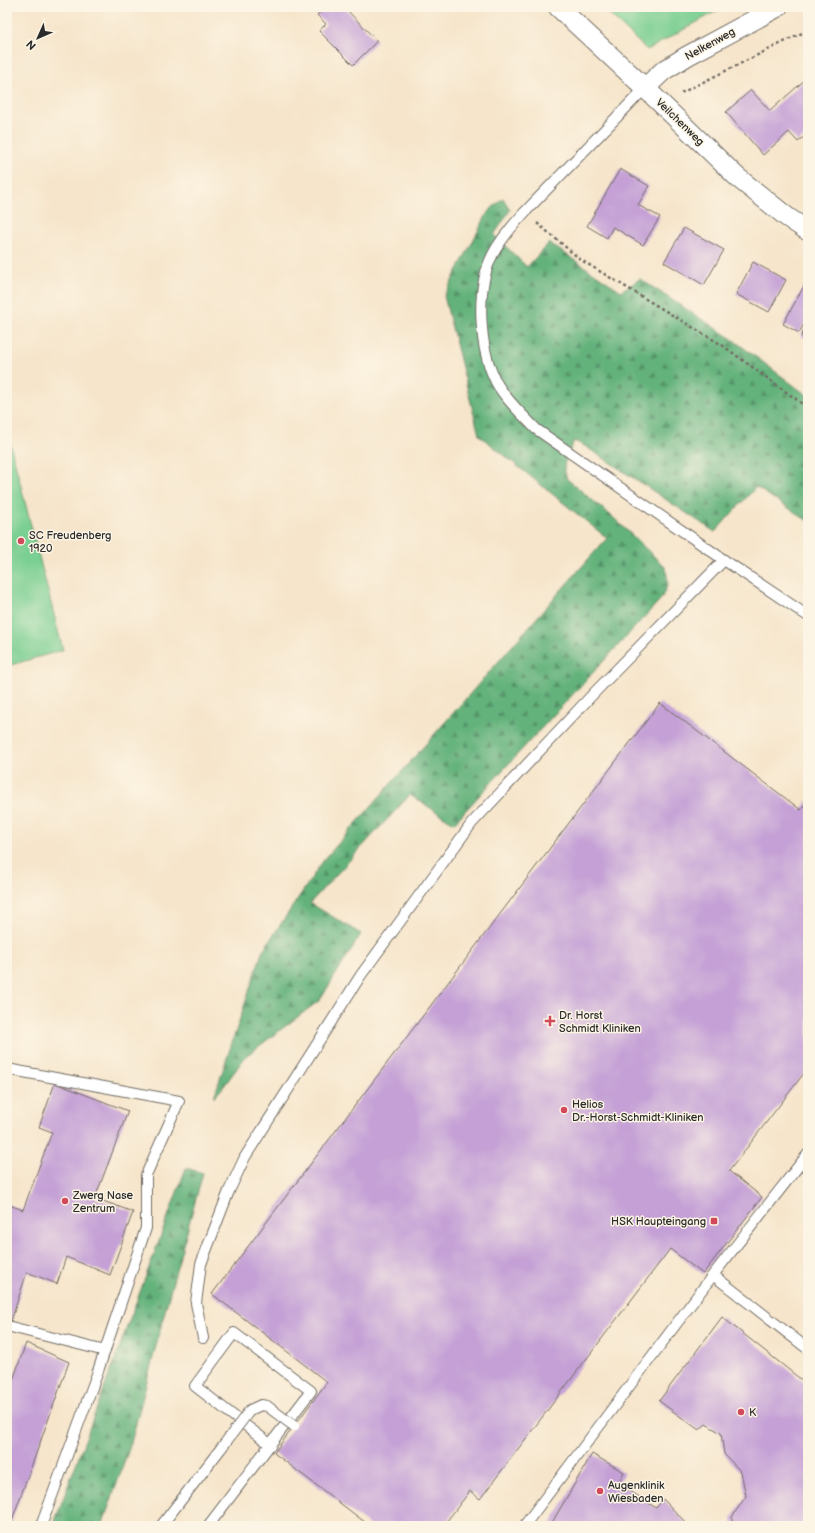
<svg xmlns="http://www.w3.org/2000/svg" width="815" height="1533" font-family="'Balsamiq Sans',sans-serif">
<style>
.grass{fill:#7acf92;stroke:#527d5e}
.forest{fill:url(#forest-firs);stroke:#476e54}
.building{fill:#c4a0d6}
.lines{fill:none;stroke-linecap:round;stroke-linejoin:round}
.lane-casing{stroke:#726c63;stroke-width:12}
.street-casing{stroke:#726c63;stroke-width:21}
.path{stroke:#726c63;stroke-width:2.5;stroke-dasharray:3 3;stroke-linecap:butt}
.lane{stroke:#fff;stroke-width:10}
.street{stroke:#fff;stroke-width:19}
.lane-bridge-casing{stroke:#726c63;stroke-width:12;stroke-linecap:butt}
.lane-bridge{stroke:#fff;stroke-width:10}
.poi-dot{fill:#d1495b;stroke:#fcf5e5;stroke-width:1.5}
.labels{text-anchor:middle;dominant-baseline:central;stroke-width:3;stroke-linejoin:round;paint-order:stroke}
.street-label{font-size:11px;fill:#2b2b2b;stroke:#fcf5e5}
.poi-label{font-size:11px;fill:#2b2b2b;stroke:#fcf5e5;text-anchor:start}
</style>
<defs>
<pattern id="forest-firs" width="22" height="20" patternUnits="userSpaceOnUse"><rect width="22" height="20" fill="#63b27c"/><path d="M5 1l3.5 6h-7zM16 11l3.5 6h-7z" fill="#529166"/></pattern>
</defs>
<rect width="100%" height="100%" fill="#fcf5e5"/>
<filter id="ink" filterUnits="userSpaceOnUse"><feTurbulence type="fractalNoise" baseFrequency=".025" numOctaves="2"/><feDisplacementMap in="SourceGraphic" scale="8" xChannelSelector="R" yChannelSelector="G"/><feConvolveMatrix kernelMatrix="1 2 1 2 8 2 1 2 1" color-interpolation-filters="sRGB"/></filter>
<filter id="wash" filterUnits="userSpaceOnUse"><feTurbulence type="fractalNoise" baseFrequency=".012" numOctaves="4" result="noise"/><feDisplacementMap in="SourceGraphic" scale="16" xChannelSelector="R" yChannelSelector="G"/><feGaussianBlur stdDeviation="0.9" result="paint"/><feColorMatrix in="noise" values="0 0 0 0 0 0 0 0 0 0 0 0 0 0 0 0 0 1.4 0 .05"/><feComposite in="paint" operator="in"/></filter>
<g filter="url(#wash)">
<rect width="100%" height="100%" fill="#f6e5cb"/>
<!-- grass -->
<g class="grass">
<polygon points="602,7 724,7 647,50"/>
<polygon points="7,432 63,650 7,666"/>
</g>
<!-- forest -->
<g class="forest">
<polygon points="503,198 510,210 494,235 527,267 549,243 621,291 640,279 732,339 808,396 808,521 756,487 715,532 585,446 574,441 565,462 564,469 567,479 615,519 666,568 668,584 661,599 454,823 410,795 310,903 361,934 320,1000 246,1056 221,1090 214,1097 262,952 323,861 607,538 479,435 444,296 488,212"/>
<polygon points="186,1168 203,1173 166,1307 131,1443 102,1526 53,1526"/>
</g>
<g id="blocks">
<!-- building -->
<g class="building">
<polygon points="326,7 344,7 377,41 353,65 319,31 326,24 317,15"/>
<polygon points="808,77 808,133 798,142 789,132 763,155 726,112 751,90 770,111"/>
<polygon points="620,169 649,186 638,205 660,217 643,245 613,227 607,238 587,226"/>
<polygon points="684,228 724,250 704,285 664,262"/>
<polygon points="753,262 786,280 769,312 736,294"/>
<polygon points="804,286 808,288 808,317 799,333 783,324"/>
<polygon points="808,324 808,340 801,336"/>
<polygon points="660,703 801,810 808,800 808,1068 729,1171 762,1197 703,1274 670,1249 480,1499 470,1491 443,1526 370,1526 274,1453 327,1382 212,1294"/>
<polygon points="55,1083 128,1111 95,1198 133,1212 110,1275 66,1257 57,1284 27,1272 11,1321 7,1320 7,1204 23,1210 52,1132 39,1127"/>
<polygon points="722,1317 808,1385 808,1526 733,1526 732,1517 746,1496 741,1472 724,1454 721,1433 706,1424 699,1430 659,1401"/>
<polygon points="26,1343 69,1362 10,1526 7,1526 7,1397"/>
<polygon points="592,1454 624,1472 618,1483 656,1508 663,1499 689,1526 550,1526"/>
</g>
</g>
</g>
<g filter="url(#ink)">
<use href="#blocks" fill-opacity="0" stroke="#726c63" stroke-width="1"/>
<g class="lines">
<!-- lane casing -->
<g class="lane-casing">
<g id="lane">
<path d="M645 88 524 213C513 225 501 239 493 254 475 288 479 348 496 382 506 400 522 414 536 429L724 560 808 616"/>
<polyline points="7,1069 179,1101 146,1175 146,1228 97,1374 41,1526"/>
<polyline points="713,1275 808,1349"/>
<polyline points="7,1326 105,1351"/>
<polyline points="203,1338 196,1303 201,1264 229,1191 245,1157 361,975 472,823 594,693 724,560"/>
<polyline points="161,1526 222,1447"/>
<polyline points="208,1526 311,1391 234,1333 195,1386 271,1445"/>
<polyline points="524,1526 713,1275 808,1154"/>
</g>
</g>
<!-- street casing -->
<g class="street-casing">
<g id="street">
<polyline points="558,7 645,88 737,177 787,217 808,231"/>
<polyline points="645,88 663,71 687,56 778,7"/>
</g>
</g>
<!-- path -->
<g class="path">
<polyline points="681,93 808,30"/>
<polyline points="537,223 581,260 722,345 808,408"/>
</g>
<!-- lane -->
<use href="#lane" class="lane"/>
<!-- street -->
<use href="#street" class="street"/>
<!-- lane-bridge casing -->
<g class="lane-bridge-casing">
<polyline id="lane-bridge" points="222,1447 250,1410 261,1405 267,1406 294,1426"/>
</g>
<!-- lane-bridge -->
<use href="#lane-bridge" class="lane-bridge"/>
</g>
</g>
<!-- markers -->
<g class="poi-dot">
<circle cx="21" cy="541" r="4"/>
<path d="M548 1015h4v4h4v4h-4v4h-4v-4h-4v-4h4z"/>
<circle cx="564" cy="1110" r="4"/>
<circle cx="65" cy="1201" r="4"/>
<rect x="710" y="1217" width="8" height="8" rx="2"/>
<circle cx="741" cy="1412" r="4"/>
<circle cx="600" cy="1491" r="4"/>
</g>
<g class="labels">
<!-- street labels -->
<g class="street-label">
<text transform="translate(710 44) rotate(-29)">Nelkenweg</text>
<text transform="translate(680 122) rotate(44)">Veilchenweg</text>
</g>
<!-- poi labels -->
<g class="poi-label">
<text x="29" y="535">SC Freudenberg<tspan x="29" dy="13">1920</tspan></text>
<text x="559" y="1015">Dr. Horst<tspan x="559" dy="13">Schmidt Kliniken</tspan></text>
<text x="572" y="1104">Helios<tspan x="572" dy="13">Dr.-Horst-Schmidt-Kliniken</tspan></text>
<text x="73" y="1195">Zwerg Nase<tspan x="73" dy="13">Zentrum</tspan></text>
<text x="706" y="1221" text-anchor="end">HSK Haupteingang</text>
<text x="749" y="1412">K</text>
<text x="608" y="1485">Augenklinik<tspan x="608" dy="13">Wiesbaden</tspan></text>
</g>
</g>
<!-- margin -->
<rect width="815" height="1533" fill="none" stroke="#fcf5e5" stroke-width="24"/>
<!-- north arrow -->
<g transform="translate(38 38) rotate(225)" stroke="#fcf5e5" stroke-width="3" paint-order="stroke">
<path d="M0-3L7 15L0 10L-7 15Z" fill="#2b2b2b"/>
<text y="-6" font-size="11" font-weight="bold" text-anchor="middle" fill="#2b2b2b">N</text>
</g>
</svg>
